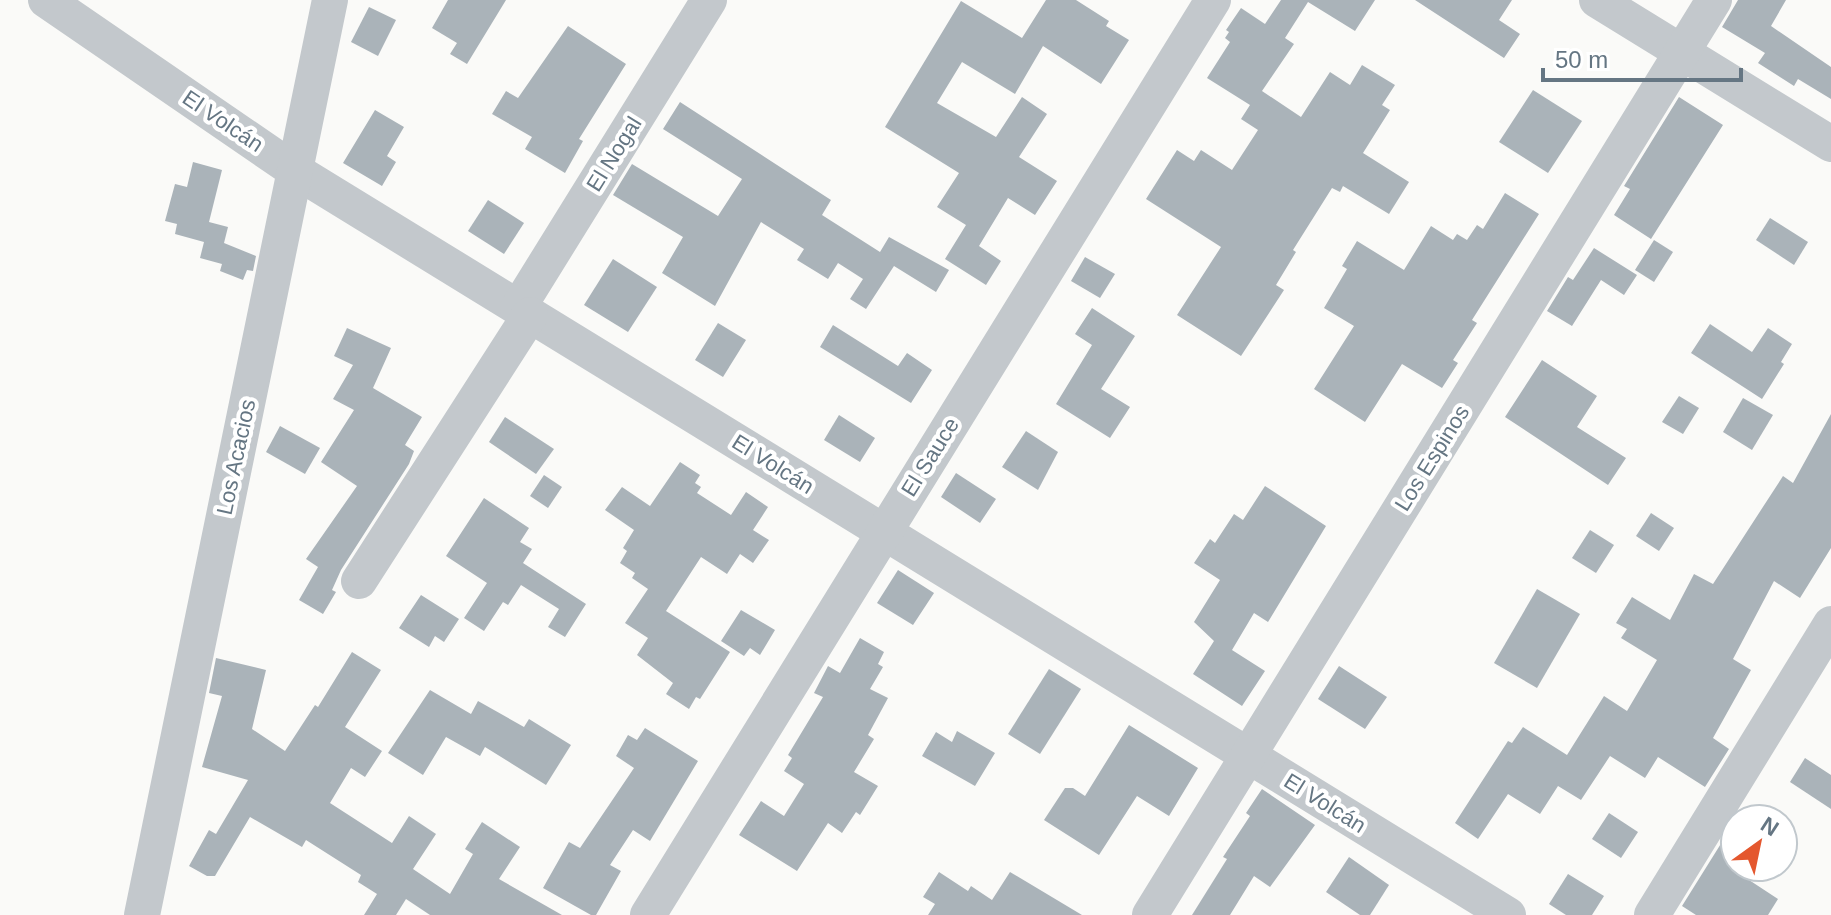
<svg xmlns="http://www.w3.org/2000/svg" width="1831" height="915" font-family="Helvetica,sans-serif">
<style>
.building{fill:#aab3b9}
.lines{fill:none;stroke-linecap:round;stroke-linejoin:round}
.minor{stroke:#c3c8cc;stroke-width:36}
.labels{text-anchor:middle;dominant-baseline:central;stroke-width:8;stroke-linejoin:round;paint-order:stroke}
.street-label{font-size:22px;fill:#657683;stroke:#fff}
</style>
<rect width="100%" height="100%" fill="#fafaf8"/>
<!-- building -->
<g class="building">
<polygon points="448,0 506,0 467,64 450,54 457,43 432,28"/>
<polygon points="1046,0 1076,0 1109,21 1106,26 1129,40 1101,84 1043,46 1015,94 962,62 937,103 996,137 1022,97 1047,114 1019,157 1057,181 1035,215 1008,198 979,246 1001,261 986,285 945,259 966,225 937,207 959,173 885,127 961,1 1022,38"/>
<polygon points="1281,0 1375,0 1355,31 1308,2 1285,38 1294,44 1262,91 1301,117 1330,72 1350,85 1362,65 1395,85 1382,105 1390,110 1363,153 1409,182 1389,214 1343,186 1340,192 1332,188 1293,250 1296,252 1276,285 1284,290 1241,356 1177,315 1221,247 1146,199 1177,150 1194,161 1201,150 1232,170 1258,130 1241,119 1250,105 1207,78 1230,42 1225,38 1229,32 1226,30 1241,8 1265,24"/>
<polygon points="1415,0 1512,0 1499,20 1520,34 1504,58"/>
<polygon points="1738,0 1786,0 1771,26 1831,67 1831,99 1798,79 1794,86 1758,63 1765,53 1722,27"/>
<polygon points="369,7 396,20 378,56 351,42"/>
<polygon points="568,26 626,64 579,139 583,141 565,173 525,149 532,137 492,114 506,91 518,98"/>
<polygon points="1533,90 1582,121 1548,173 1499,142"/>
<polygon points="1679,97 1723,125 1651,239 1614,215 1630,189 1624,186"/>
<polygon points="680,102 831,200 822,215 880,252 889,237 949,270 936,292 894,266 866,309 850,299 863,279 838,263 828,279 797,260 804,249 761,222 715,306 662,273 683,237 613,195 632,164 718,216 742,179 663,129"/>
<polygon points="375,110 404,127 387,156 396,162 382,186 343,163"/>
<polygon points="193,162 222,170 209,222 228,227 224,243 256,256 253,271 247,270 243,280 220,271 222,264 200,258 204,242 175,234 177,224 165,221 175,184 187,187"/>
<polygon points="1505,193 1539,214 1472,320 1477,323 1453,360 1458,363 1442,388 1402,364 1365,422 1314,389 1354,326 1324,308 1347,269 1342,266 1357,241 1404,270 1431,226 1453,240 1457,234 1467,240 1477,225 1483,229"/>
<polygon points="488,200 524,223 504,254 468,231"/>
<polygon points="1770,218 1808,242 1794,265 1756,240"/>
<polygon points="1654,240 1673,252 1654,282 1635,270"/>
<polygon points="1594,248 1637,275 1624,295 1601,280 1572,326 1547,311 1568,277 1573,280"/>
<polygon points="1085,257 1115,274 1100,298 1071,281"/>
<polygon points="613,259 657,287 628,332 584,305"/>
<polygon points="1092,308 1135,336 1101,389 1130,407 1110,438 1056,404 1092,345 1075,334"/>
<polygon points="718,323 746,340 723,377 695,360"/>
<polygon points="1710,324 1752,352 1768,328 1792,344 1781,362 1784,364 1762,399 1691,353"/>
<polygon points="833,325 898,366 907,353 932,370 911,403 820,347"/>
<polygon points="347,328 391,348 373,388 422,417 405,445 414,451 409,464 341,570 332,590 336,592 323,614 299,600 318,567 306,559 357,486 321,462 354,410 333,399 353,365 334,356"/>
<polygon points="1542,360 1597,396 1577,427 1626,458 1608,485 1505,417"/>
<polygon points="1679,396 1699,408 1683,434 1662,422"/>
<polygon points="1743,398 1773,415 1752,450 1723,432"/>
<polygon points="1831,414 1831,548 1800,598 1774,581 1733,659 1751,670 1713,738 1729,749 1705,787 1658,757 1645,778 1610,756 1581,800 1558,786 1540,814 1508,794 1478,839 1455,823 1508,741 1512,743 1523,727 1567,755 1604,696 1627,711 1657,660 1621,638 1627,629 1616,623 1632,597 1670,620 1694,574 1713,584 1783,476 1793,483"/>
<polygon points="839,415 875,438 860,462 824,440"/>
<polygon points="505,417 554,449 536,474 489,442"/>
<polygon points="280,426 320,448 305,474 266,452"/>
<polygon points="1026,431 1058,452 1038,490 1002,467"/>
<polygon points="680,462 700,475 695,483 701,487 697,493 731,515 746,492 768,507 753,530 769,540 753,563 740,554 727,574 701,557 666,611 730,652 700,699 696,697 689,709 666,694 673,683 637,655 648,638 625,623 648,589 632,578 635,573 620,563 627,551 623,548 634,530 605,510 622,487 650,506"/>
<polygon points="956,473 996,499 980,523 941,497"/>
<polygon points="544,475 562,487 548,508 530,496"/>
<polygon points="1265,486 1326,526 1268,622 1254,613 1232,650 1265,671 1242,706 1193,674 1214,641 1194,622 1220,580 1194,563 1210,539 1215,543 1234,514 1243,520"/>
<polygon points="484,498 529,528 520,542 532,549 523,563 586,604 565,637 548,627 559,609 521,585 508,605 503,602 484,631 464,618 487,583 446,556"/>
<polygon points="1651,513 1674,528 1659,551 1636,536"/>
<polygon points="1590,530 1614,545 1596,573 1572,558"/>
<polygon points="898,570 934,593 913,625 877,603"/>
<polygon points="1537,589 1580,614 1537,688 1494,663"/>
<polygon points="421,595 459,619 444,642 435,636 429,647 399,628"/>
<polygon points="741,610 775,630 760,655 750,648 744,656 721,641"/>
<polygon points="860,638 884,652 878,664 883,667 870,689 888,698 868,735 874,739 854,772 878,786 860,815 856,812 842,833 828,823 797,871 739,835 761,801 784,816 804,784 784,771 792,758 788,755 823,697 814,693 828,666 840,673"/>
<polygon points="352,652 381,670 345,727 382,751 365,777 351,768 330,803 392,843 409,816 436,834 413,869 450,894 473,854 465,849 482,822 520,847 499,879 562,915 430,915 406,899 396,915 364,915 377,894 358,882 361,875 306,840 302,847 250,817 215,876 207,876 189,866 209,830 216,834 248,780 202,767 222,696 209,693 216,658 266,670 252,729 285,751 315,705 318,707"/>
<polygon points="1339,666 1387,697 1365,729 1318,699"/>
<polygon points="1049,669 1081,689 1040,754 1008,734"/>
<polygon points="430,690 471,714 478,701 524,727 529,719 571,745 546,785 485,747 480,756 446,737 423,775 388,753"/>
<polygon points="1129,725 1198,768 1169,816 1137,796 1099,855 1044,820 1065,788 1073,788 1085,796"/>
<polygon points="645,728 698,761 650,841 633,830 610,865 621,871 596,915 591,915 543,888 569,842 580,848 634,768 616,756 628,735 637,740"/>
<polygon points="957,731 995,753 975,786 922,756 936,732 952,742"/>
<polygon points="1805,758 1831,775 1831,809 1790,782"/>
<polygon points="1262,789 1315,825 1270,887 1254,876 1230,915 1192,915 1227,859 1223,857 1250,816 1246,813"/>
<polygon points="1609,813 1638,832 1621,858 1592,839"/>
<polygon points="1722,842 1735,849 1735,867 1752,867 1746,878 1778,899 1768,915 1696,915 1682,906"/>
<polygon points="1349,857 1389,885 1370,915 1360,915 1326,892"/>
<polygon points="939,872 968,891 971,886 992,900 1010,872 1082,915 928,915 935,904 923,897"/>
<polygon points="1568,874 1604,896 1592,915 1566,915 1549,904"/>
</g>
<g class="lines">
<!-- minor -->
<g class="minor">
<polyline points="46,0 294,170 1508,915"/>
<polyline points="1597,0 1831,144"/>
<polyline points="518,308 709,0"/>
<polyline points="359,581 530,315"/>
<polyline points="142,915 330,0"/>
<polyline points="648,915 1213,0"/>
<polyline points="1150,915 1714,0"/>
<polyline points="1652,915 1831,624"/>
</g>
</g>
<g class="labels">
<!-- street labels -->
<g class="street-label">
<text transform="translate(223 121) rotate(34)">El Volcán</text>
<text transform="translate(614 154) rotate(-58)">El Nogal</text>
<text transform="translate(236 457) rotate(-78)">Los Acacios</text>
<text transform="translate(930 457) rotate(-58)">El Sauce</text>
<text transform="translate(1432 458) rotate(-58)">Los Espinos</text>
<text transform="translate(773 464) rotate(32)">El Volcán</text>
<text transform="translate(1325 803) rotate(32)">El Volcán</text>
</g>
</g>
<!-- north arrow -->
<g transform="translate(1759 843) rotate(33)"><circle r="38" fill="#ffffff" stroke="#c1c8cd" stroke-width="2"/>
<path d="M0-6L14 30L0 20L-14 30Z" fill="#e4572e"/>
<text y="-12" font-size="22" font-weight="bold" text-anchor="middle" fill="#657683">N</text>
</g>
<!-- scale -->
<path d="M1543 68v12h198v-12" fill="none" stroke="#657683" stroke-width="4"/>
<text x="1555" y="68" font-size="24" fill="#657683" stroke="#ffffff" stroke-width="6" paint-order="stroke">50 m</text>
</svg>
